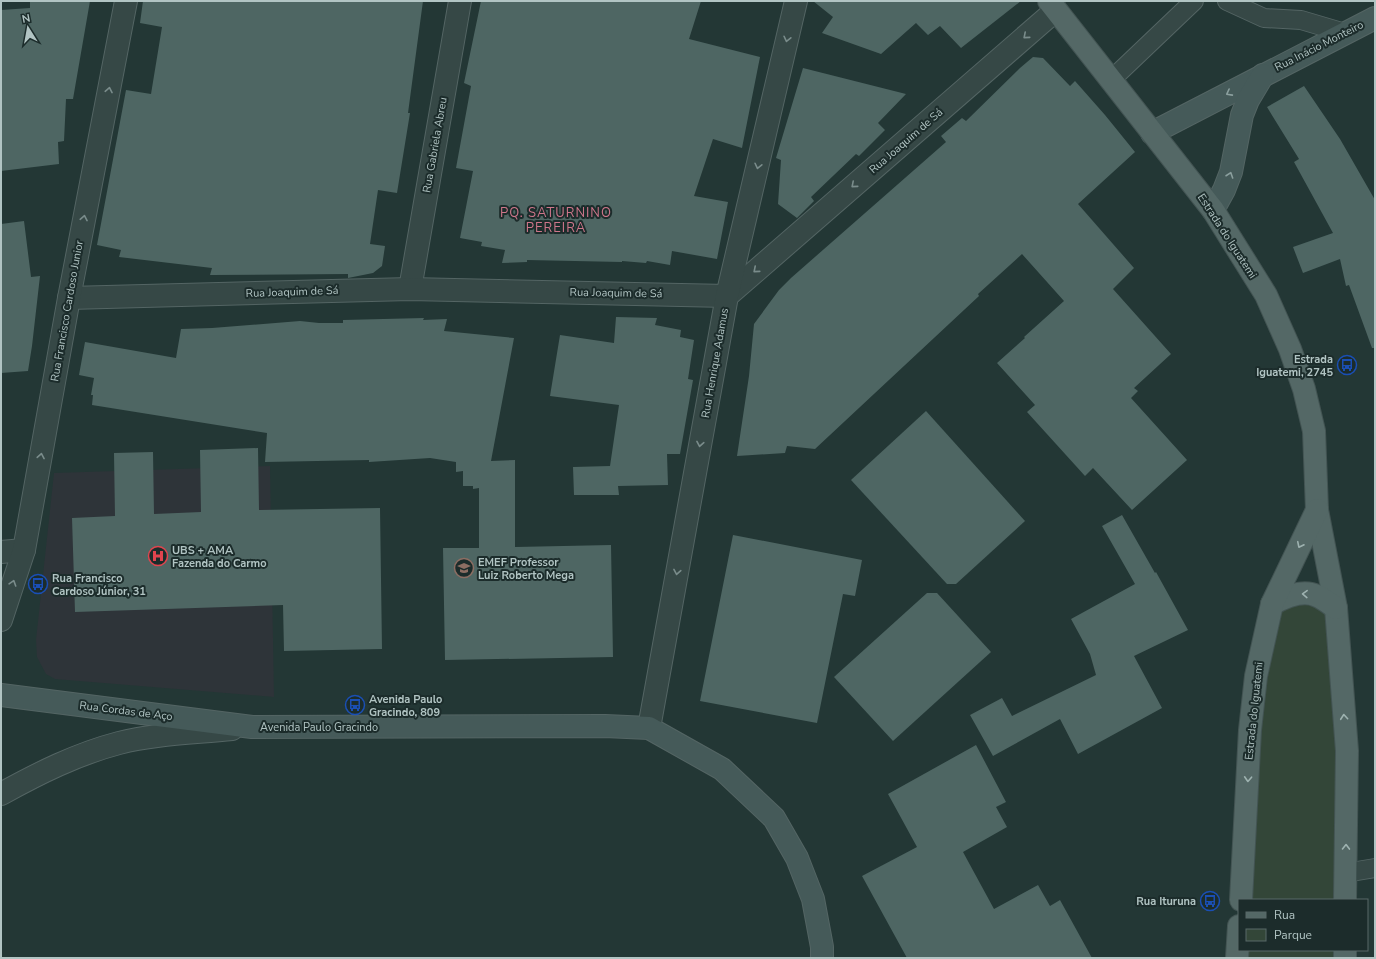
<svg xmlns="http://www.w3.org/2000/svg" width="1376" height="959" font-family="'Nunito Sans',sans-serif">
<style>
.medical{fill:#2e3439}
.green{fill:#334638}
.building{fill:#4e6663}
.lines{fill:none;stroke-linecap:round;stroke-linejoin:round}
.lane-casing{stroke:#546564;stroke-width:20}
.street-casing{stroke:#546564;stroke-width:24}
.secondary-casing{stroke:#546564;stroke-width:24}
.primary-casing{stroke:#435453;stroke-width:24}
.lane{stroke:#364846;stroke-width:18}
.street{stroke:#364846;stroke-width:22}
.secondary{stroke:#455a59;stroke-width:22}
.primary{stroke:#546866;stroke-width:22}
.oneway{stroke:#7a8c8b}
.oneway2{stroke:#8b9f9e}
.oneway3{stroke:#9eb2b0}
.labels{text-anchor:middle;dominant-baseline:central;stroke-width:4;stroke-linejoin:round;paint-order:stroke}
.street-label{font-size:11px;fill:#b1c4c3;stroke:#1c2c2b}
.poi-label{font-size:11px;font-weight:bold;fill:#b1c4c3;stroke:#1c2c2b;text-anchor:start}
.quarter-label{font-size:13px;letter-spacing:1px;fill:#ce768b;stroke:#1c2c2b}
</style>
<rect width="100%" height="100%" fill="#233735"/>
<!-- medical -->
<polygon class="medical" points="270,466 274,697 55,679 46,674 37,657 36,640 54,473"/>
<!-- green -->
<g class="green">
<polygon points="1281,599 1336,608 1345,900 1241,900 1250,730"/>
<polygon points="1239,950 1345,950 1345,958 1237,958"/>
</g>
<!-- building -->
<g class="building">
<polygon points="30,1 90,1 73,99 66,99 64,141 58,142 59,164 1,171 1,10 30,8"/>
<polygon points="143,1 423,1 408,113 410,113 397,193 378,190 370,244 385,246 382,266 373,273 348,278 348,274 210,275 212,268 119,257 121,250 97,245 126,90 151,94 162,27 140,23"/>
<polygon points="481,1 701,1 689,39 760,57 742,148 713,139 694,196 728,202 717,259 672,251 670,265 647,261 646,263 622,261 622,262 527,260 527,262 502,263 505,250 481,246 482,242 460,238 473,171 456,168 471,86 464,83"/>
<polygon points="813,1 1021,1 961,48 940,26 928,35 916,23 881,54 822,33 833,17"/>
<polygon points="1033,57 1043,58 1070,86 1075,81 1105,115 1135,152 1078,204 1134,268 1113,289 1171,354 1134,388 1138,391 1131,398 1187,460 1132,510 1093,468 1085,476 1027,412 1035,405 997,363 1025,338 1024,337 1064,301 1022,254 978,294 979,296 815,449 787,446 785,453 737,456 749,376 754,324 779,290 791,278 946,142 941,136 962,118 966,121 1020,68"/>
<polygon points="803,68 906,94 878,123 885,130 859,156 856,154 811,197 814,201 797,218 778,204 781,160 776,158"/>
<polygon points="1304,86 1340,139 1375,200 1375,348 1372,348 1349,285 1346,286 1340,259 1303,273 1293,247 1333,233 1294,162 1299,159 1267,107"/>
<polygon points="24,221 31,277 40,276 32,346 28,371 1,373 1,224"/>
<polygon points="616,317 657,318 655,325 681,330 680,337 694,340 688,379 693,380 680,454 667,454 668,485 618,486 619,495 574,495 573,467 610,466 619,405 550,396 560,335 614,343"/>
<polygon points="424,318 423,320 447,319 444,331 514,338 491,461 515,460 515,547 611,545 613,657 445,660 443,548 479,548 479,488 473,489 473,486 463,486 463,471 456,472 456,462 430,458 369,462 369,460 265,462 267,433 92,405 93,395 91,395 94,378 79,375 85,342 176,358 181,329 212,328 300,321 319,323 343,323 343,320"/>
<polygon points="926,411 1025,521 956,584 947,584 851,480"/>
<polygon points="258,448 259,510 380,508 382,649 284,651 283,605 75,612 72,518 115,516 114,453 153,452 154,514 201,512 200,450"/>
<polygon points="1122,515 1155,573 1156,572 1188,630 1134,656 1162,708 1078,754 1060,719 993,756 970,715 1002,698 1012,716 1096,675 1090,654 1071,619 1135,584 1102,526"/>
<polygon points="733,535 862,560 855,596 843,594 817,723 700,701"/>
<polygon points="927,593 937,593 991,652 893,741 834,677"/>
<polygon points="976,745 1006,802 996,807 1007,827 963,852 994,909 1038,885 1050,906 1060,900 1092,958 907,958 862,876 917,847 888,794"/>
</g>
<g class="lines">
<!-- lane casing -->
<g class="lane-casing">
<g id="lane">
<polyline points="1227,1 1264,18 1301,20 1345,33"/>
<polyline points="1111,80 1194,1"/>
<polyline points="1345,873 1375,868"/>
</g>
</g>
<!-- street casing -->
<g class="street-casing">
<g id="street">
<polyline points="410,289 460,1"/>
<polyline points="69,298 410,289 727,296 1056,10"/>
<polyline points="1,552 24,550"/>
<polyline points="1,620 24,550 69,298 126,1"/>
<polyline points="649,728 727,296 796,1"/>
<path d="M1 794C39 773 77 754 119 743 154 734 195 733 232 729"/>
</g>
</g>
<!-- secondary casing -->
<g class="secondary-casing">
<g id="secondary">
<polyline points="1152,133 1375,18"/>
<polyline points="1213,210 1224,190 1231,172 1242,115 1248,100 1263,75"/>
<polyline points="1,695 252,727 605,726 649,728 722,769 774,818 797,858 813,899 822,947 822,958"/>
</g>
</g>
<!-- primary casing -->
<g class="primary-casing">
<g id="primary">
<polyline points="1049,1 1213,210 1266,295 1290,349 1304,389 1314,431 1317,510 1336,608 1347,751 1345,900"/>
<path d="M1272 604C1285 597 1303 589 1317 596 1324 599 1330 604 1336 608"/>
<polyline points="1241,900 1250,730 1256,676 1272,604 1317,510"/>
<polyline points="1237,958 1239,926"/>
<polyline points="1345,958 1345,950"/>
</g>
</g>
<!-- lane -->
<use href="#lane" class="lane"/>
<!-- street -->
<use href="#street" class="street"/>
<!-- secondary -->
<use href="#secondary" class="secondary"/>
<!-- primary -->
<use href="#primary" class="primary"/>
</g>
<!-- one-way arrows -->
<defs><path id="oneway-chevron" d="M-2-3.5L2.5 0L-2 3.5" fill="none" stroke-width="1.6" stroke-linecap="round" stroke-linejoin="round"/></defs>
<g class="oneway">
<use href="#oneway-chevron" transform="translate(1026 36) rotate(139)"/>
<use href="#oneway-chevron" transform="translate(787 39) rotate(103)"/>
<use href="#oneway-chevron" transform="translate(109 90) rotate(-79)"/>
<use href="#oneway-chevron" transform="translate(758 166) rotate(103)"/>
<use href="#oneway-chevron" transform="translate(854 185) rotate(139)"/>
<use href="#oneway-chevron" transform="translate(84 218) rotate(-79)"/>
<use href="#oneway-chevron" transform="translate(756 270) rotate(139)"/>
<use href="#oneway-chevron" transform="translate(700 444) rotate(100)"/>
<use href="#oneway-chevron" transform="translate(41 456) rotate(-80)"/>
<use href="#oneway-chevron" transform="translate(677 572) rotate(100)"/>
<use href="#oneway-chevron" transform="translate(13 583) rotate(-72)"/>
</g>
<g class="oneway2">
<use href="#oneway-chevron" transform="translate(1229 93) rotate(152)"/>
<use href="#oneway-chevron" transform="translate(1230 175) rotate(-71)"/>
</g>
<g class="oneway3">
<use href="#oneway-chevron" transform="translate(1300 545) rotate(116)"/>
<use href="#oneway-chevron" transform="translate(1305 594) rotate(-178)"/>
<use href="#oneway-chevron" transform="translate(1344 717) rotate(-95)"/>
<use href="#oneway-chevron" transform="translate(1248 779) rotate(93)"/>
<use href="#oneway-chevron" transform="translate(1346 847) rotate(-89)"/>
</g>
<!-- icons -->
<defs>
<g id="bus-ring" transform="scale(1)"><circle r="9.5" fill="#1c2c2b" stroke="#1a4fb4" stroke-width="1.5"/><path d="M-5-6H5V4H4V6H2V4H-2V6H-4V4H-5ZM-3.5-4V0h7V-4ZM-3.5 1.2v1.5H-2V1.2ZM2 1.2v1.5H3.5V1.2Z" fill="#1a4fb4"/></g>
<g id="hospital-ring" transform="scale(1)"><circle r="9.5" fill="#1c2c2b" stroke="#e0444e" stroke-width="1.5"/><path d="M-5-5h3v3.5h4V-5h3V5h-3V1.5h-4V5h-3Z" fill="#e0444e"/></g>
<g id="school-ring" transform="scale(1)"><circle r="9.5" fill="#1c2c2b" stroke="#8d6e63" stroke-width="1.5"/><path d="M0-5L7-2L0 1L-7-2ZM-4 1L0 2.5L4 1V4Q0 6-4 4Z" fill="#8d6e63"/></g>
</defs>
<g fill-rule="evenodd">
<use href="#bus-ring" x="1347" y="365"/>
<use href="#hospital-ring" x="158" y="556"/>
<use href="#school-ring" x="464" y="568"/>
<use href="#bus-ring" x="38" y="584"/>
<use href="#bus-ring" x="355" y="705"/>
<use href="#bus-ring" x="1210" y="901"/>
</g>
<g class="labels">
<!-- street labels -->
<g class="street-label">
<text transform="translate(1319 46) rotate(-27)">Rua Inácio Monteiro</text>
<text transform="translate(906 141) rotate(-41)">Rua Joaquim de Sá</text>
<text transform="translate(435 145) rotate(-80)">Rua Gabriela Abreu</text>
<text transform="translate(1227 236) rotate(57)">Estrada do Iguatemi</text>
<text transform="translate(292 292) rotate(-2)">Rua Joaquim de Sá</text>
<text transform="translate(616 293) rotate(1)">Rua Joaquim de Sá</text>
<text transform="translate(67 311) rotate(-80)">Rua Francisco Cardoso Junior</text>
<text transform="translate(715 363) rotate(-80)">Rua Henrique Adamus</text>
<text transform="translate(126 711) rotate(7)">Rua Cordas de Aço</text>
<text transform="translate(1254 711) rotate(-84)">Estrada do Iguatemi</text>
<text x="319" y="727">Avenida Paulo Gracindo</text>
</g>
<!-- poi labels -->
<g class="poi-label">
<text x="1333" y="359" text-anchor="end">Estrada<tspan x="1333" dy="13">Iguatemi, 2745</tspan></text>
<text x="172" y="550">UBS + AMA<tspan x="172" dy="13">Fazenda do Carmo</tspan></text>
<text x="478" y="562">EMEF Professor<tspan x="478" dy="13">Luiz Roberto Mega</tspan></text>
<text x="52" y="578">Rua Francisco<tspan x="52" dy="13">Cardoso Júnior, 31</tspan></text>
<text x="369" y="699">Avenida Paulo<tspan x="369" dy="13">Gracindo, 809</tspan></text>
<text x="1196" y="901" text-anchor="end">Rua Ituruna</text>
</g>
<!-- quarter labels -->
<g class="quarter-label">
<text x="556" y="213">PQ. SATURNINO<tspan x="556" dy="15">PEREIRA</tspan></text>
</g>
</g>
<!-- border -->
<rect width="1376" height="959" fill="none" stroke="#b1c4c3" stroke-width="4"/>
<!-- legend -->
<rect x="1238" y="899" width="130" height="52" fill="#1c2c2b" stroke="#586968"/>
<rect x="1246" y="912" width="20" height="6" fill="#546866" stroke="#586968"/>
<text x="1274" y="919" font-size="12" fill="#b1c4c3">Rua</text>
<rect x="1246" y="929" width="20" height="12" fill="#334638" stroke="#586968"/>
<text x="1274" y="939" font-size="12" fill="#b1c4c3">Parque</text>
<!-- north arrow -->
<g transform="translate(28 28) rotate(349)" stroke="#1c2c2b" stroke-width="3" paint-order="stroke">
<path d="M0-3L7 15L0 10L-7 15Z" fill="#b1c4c3"/>
<text y="-6" font-size="11" font-weight="bold" text-anchor="middle" fill="#b1c4c3">N</text>
</g>
</svg>
